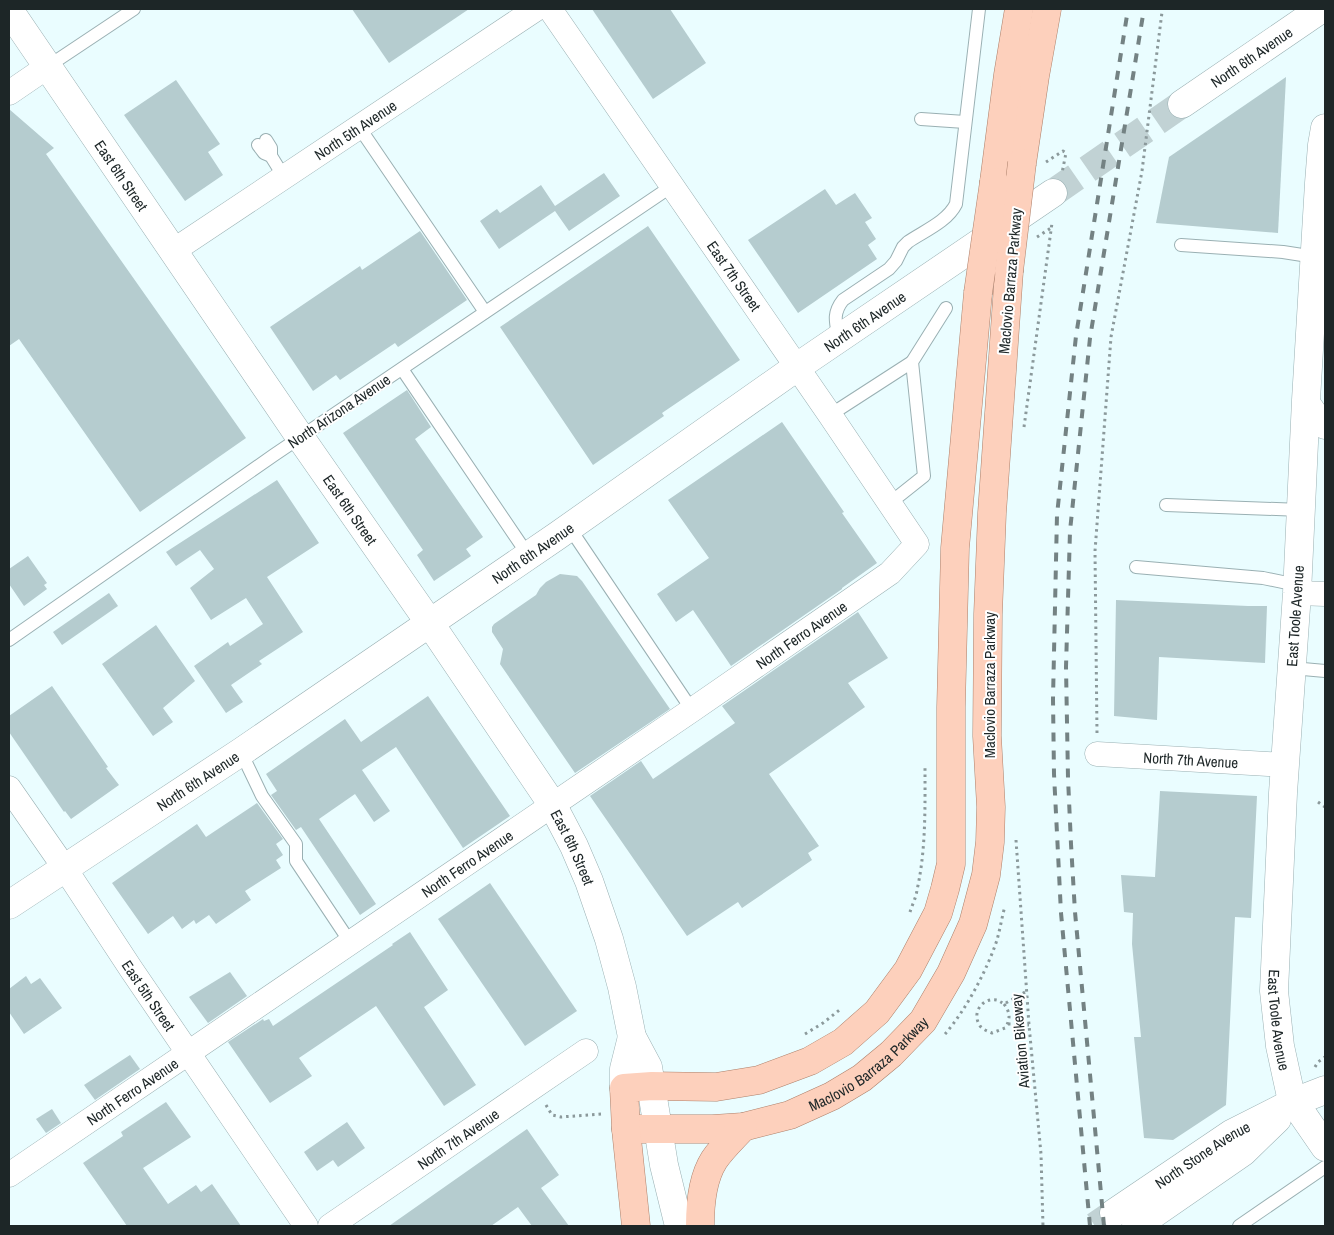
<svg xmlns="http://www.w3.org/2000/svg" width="1334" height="1235" font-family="'Archivo Narrow',sans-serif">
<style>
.building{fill:#b5cccf}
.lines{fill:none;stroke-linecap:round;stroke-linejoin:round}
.secondary-tunnel{stroke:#c1d2d4;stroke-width:28;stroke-dasharray:28 14;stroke-linecap:butt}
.lane-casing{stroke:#9ab0b3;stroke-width:14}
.street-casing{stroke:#9ab0b3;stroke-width:25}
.secondary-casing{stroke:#9ab0b3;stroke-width:29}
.primary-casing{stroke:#ad806b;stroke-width:29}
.path{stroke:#8b999b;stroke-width:3;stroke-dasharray:2.5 4;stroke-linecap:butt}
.lane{stroke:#fff;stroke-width:12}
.street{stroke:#fff;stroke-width:24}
.secondary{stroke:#fff;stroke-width:28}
.primary{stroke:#fdd0bc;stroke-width:28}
.rail{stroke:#748283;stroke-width:4;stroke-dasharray:9 9;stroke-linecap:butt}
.primary-bridge-casing{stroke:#ad806b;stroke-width:29;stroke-linecap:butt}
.primary-bridge{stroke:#fdd0bc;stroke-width:28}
.labels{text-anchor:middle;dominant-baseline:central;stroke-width:4;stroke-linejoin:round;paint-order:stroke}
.street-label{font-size:15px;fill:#1d2627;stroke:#fff}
</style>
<rect width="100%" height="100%" fill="#eafdff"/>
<!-- building -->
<g class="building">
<polygon points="352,9 469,9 389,63"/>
<polygon points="592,9 670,9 706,63 653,99"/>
<polygon points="1286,77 1278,233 1156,223 1169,157"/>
<polygon points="176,80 220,144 208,152 223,175 185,201 124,115"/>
<polygon points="9,109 54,148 46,154 246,438 140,512 19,339 9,346"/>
<polygon points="604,173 620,196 569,231 555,211 499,249 480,221 497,209 500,213 541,185 555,206"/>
<polygon points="825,189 836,205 855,193 872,218 865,222 876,239 868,245 877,259 798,313 748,240"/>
<polygon points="648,226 740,360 662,413 664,416 593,465 500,327"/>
<polygon points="420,231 467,300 398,347 395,343 340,380 336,375 313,391 270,327 360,266 362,270"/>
<polygon points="407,390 431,427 415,439 483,537 466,549 471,556 434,581 417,555 423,550 343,433"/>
<polygon points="782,422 844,512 842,513 877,563 842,588 842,589 731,666 693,610 676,622 657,594 709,558 668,500"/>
<polygon points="277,480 319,543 267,577 303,632 259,661 262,664 231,685 243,702 226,713 194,666 228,642 230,646 263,624 246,598 211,620 190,588 214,569 200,550 176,566 166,552"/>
<polygon points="28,556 47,583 44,585 47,589 24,606 9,584 9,569"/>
<polygon points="560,574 577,576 582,581 670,709 575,773 500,664 503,649 492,632 492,627 494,624 536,595 540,588 546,582"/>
<polygon points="109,593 118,606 62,645 53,632"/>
<polygon points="1116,600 1248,606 1267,606 1265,663 1159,657 1157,720 1114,716"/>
<polygon points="858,612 888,658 848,683 865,707 769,774 819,846 808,853 812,860 742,908 738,902 687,936 590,796 641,761 653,779 735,723 722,706"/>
<polygon points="156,625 195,681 163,708 173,722 153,736 102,664"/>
<polygon points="52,686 108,767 106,768 119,785 71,819 65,811 64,812 9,732 9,716"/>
<polygon points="428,696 510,816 463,848 396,747 362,770 390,811 374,822 355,794 319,819 376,904 360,915 301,827 296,830 271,795 277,791 266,774 345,719 361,742"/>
<polygon points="1160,791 1257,796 1251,918 1235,917 1226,1105 1173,1140 1144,1138 1134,1037 1141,1037 1132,944 1133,913 1124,912 1121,875 1155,877"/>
<polygon points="257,803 283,839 276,844 283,855 276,860 281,868 245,891 251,900 216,924 209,915 196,924 194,920 182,929 173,916 148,934 112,883 197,824 206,837"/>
<polygon points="490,883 577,1011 525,1046 438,919"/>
<polygon points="410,932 448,990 424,1007 476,1085 444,1106 376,1006 299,1058 312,1076 270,1103 228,1042 263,1019 264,1021 269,1019 273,1026 393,945 392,944"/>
<polygon points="230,972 247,996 208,1023 189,997"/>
<polygon points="26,976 31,984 40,978 62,1008 24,1034 9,1012 9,989"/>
<polygon points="130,1055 140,1069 95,1100 84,1085"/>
<polygon points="166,1102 191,1137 143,1168 168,1204 196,1185 201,1192 212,1184 241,1226 127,1226 83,1163 123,1136 121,1132"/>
<polygon points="52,1109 61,1123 46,1133 36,1119"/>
<polygon points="347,1122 365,1148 338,1167 333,1160 317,1171 304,1152"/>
<polygon points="527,1129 559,1175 541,1188 569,1226 532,1226 518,1207 491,1226 389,1226"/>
</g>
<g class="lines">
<!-- secondary-tunnel -->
<g class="secondary-tunnel">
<polyline points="1053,193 1182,104"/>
<polyline points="1095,1226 1114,1213"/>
</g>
<!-- lane casing -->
<g class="lane-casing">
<g id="lane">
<polyline points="47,67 134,9"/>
<polyline points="921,119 965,122"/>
<polyline points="359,127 485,312"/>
<polyline points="266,140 271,148 271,156"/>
<polyline points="258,145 264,153 271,156 284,177"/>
<polyline points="1181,245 1283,252 1315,257"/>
<path d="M839 339C836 323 832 314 843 300L889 269 896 261 903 247 908 242C924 231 947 222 956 204L979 9"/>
<polyline points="402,369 528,555"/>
<polyline points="830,415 912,362"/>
<polyline points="890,503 924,476 912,362 946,308"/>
<polyline points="1166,505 1301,510"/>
<polyline points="569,527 692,710"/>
<polyline points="1136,567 1263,578 1297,585"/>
<polyline points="9,640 274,455 672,186"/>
<polyline points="1292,668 1325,671"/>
<polyline points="241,752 262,796 296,844 296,861 350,942"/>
<polyline points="1239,1226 1325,1167"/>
</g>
</g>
<!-- street casing -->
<g class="street-casing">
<g id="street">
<polyline points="9,93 47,67"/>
<path id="s1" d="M173 251 536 9"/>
<polyline points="1306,400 1325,427"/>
<polyline points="1297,593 1325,594"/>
<path id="s2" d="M1097 754 1285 765"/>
<path id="s3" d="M9 788 64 867 131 969 306 1226"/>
<path id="s4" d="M9 1175 692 710 890 573 917 544 830 415 550 9"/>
<path id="s5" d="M330 1226 586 1051"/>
</g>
</g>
<!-- secondary casing -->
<g class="secondary-casing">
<g id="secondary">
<path id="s6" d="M9 10 300 437 429 622 552 804 574 846 589 881 609 939 622 987 632 1037 648 1067 664 1165 679 1226"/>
<path id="s7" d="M1182 104 1321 9"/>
<path id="s8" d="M1325 128 1322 145 1319 183 1306 400 1297 593 1283 793 1274 991 1280 1046 1290 1092 1294 1102 1325 1147"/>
<path id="s9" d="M9 905 241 752 557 536 797 367 1053 193"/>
<polyline points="624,1088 624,1069 632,1037"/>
<path id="s10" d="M1114 1213 1231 1134 1294 1102 1325 1090"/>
<polyline points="1136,1226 1243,1152 1277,1119"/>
</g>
</g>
<!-- primary casing -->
<g class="primary-casing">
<g id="primary">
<polyline points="1022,163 1035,76 1047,9"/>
<polyline points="994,182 1008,75 1019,9"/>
<path id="s11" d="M626 1129H713L743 1127 790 1115 832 1096 862 1078 891 1054 923 1021 951 973 973 924 986 875 990 842 991 807 987 736 988 614 992 513 1009 271"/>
<polyline points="636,1226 626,1129 624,1088 652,1086 716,1087 759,1080 810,1061 843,1042 877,1012 908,970 938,913 945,889 951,864 951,707 955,548 978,293"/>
<path d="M700 1226C700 1205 702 1179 714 1160 722 1148 733 1138 743 1127"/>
</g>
</g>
<!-- path -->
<g class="path">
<polyline points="1046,162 1063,151 1066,153 1062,173"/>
<polyline points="1037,237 1051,228"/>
<polyline points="1024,427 1052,223"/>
<polyline points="1097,733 1095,551 1111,337 1142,171 1162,12"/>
<polyline points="1318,802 1325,807"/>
<polyline points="1016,840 1029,1025 1041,1154 1043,1226"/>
<path d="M910 912C912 905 916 898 917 890 926 850 925 808 925 768"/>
<path d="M1004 1004C1010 1012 1011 1019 1005 1028L992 1033C987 1031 981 1029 979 1024 972 1012 983 997 997 1000 999 1001 1001 1002 1004 1004L1027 991"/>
<polyline points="1008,1024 1029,1025"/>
<polyline points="805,1034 823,1023 842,1008"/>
<path d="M945 1034C966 1010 987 970 997 940 1000 929 1002 917 1005 906"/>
<polyline points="1315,1067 1318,1062 1325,1057"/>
<polyline points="546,1105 552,1115 561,1117 601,1114"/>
</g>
<!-- lane -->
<use href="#lane" class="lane"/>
<!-- street -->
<use href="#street" class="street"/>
<!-- secondary -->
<use href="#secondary" class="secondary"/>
<!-- primary -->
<use href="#primary" class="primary"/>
<!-- rail -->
<g class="rail">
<polyline points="1090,1226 1061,913 1054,774 1053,699 1057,515 1076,336 1128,9"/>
<polyline points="1104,1226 1075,912 1071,844 1068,778 1066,667 1070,531 1090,338 1144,9"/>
</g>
<!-- primary-bridge casing -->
<g class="primary-bridge-casing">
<g id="primary-bridge">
<polyline points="1009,271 1022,163"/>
<polyline points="978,293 994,182"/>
</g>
</g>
<!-- primary-bridge -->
<use href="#primary-bridge" class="primary-bridge"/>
</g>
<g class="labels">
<!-- street labels -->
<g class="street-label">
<text stroke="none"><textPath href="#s7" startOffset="84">North 6th Avenue</textPath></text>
<text stroke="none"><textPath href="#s1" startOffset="219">North 5th Avenue</textPath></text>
<text stroke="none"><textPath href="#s6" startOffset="200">East 6th Street</textPath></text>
<text transform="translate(734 276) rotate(55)">East 7th Street</text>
<text transform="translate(1010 281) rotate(-85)">Maclovio Barraza Parkway</text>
<text stroke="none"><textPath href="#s9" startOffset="1036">North 6th Avenue</textPath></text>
<text transform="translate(339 411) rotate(-34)">North Arizona Avenue</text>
<text stroke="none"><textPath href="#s6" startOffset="605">East 6th Street</textPath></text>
<text stroke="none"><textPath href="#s9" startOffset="631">North 6th Avenue</textPath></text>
<text transform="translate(1295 616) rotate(-86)">East Toole Avenue</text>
<text stroke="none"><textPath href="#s4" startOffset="959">North Ferro Avenue</textPath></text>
<text transform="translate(989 685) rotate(-90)">Maclovio Barraza Parkway</text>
<text stroke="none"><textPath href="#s2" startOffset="94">North 7th Avenue</textPath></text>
<text stroke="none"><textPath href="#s9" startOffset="226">North 6th Avenue</textPath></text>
<text stroke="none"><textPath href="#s6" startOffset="1010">East 6th Street</textPath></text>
<text stroke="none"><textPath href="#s4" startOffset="554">North Ferro Avenue</textPath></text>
<text stroke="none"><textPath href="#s3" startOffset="250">East 5th Street</textPath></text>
<text stroke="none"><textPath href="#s8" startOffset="894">East Toole Avenue</textPath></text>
<text transform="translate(1020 1041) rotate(-95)">Aviation Bikeway</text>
<text stroke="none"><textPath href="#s11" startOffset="260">Maclovio Barraza Parkway</textPath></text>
<text stroke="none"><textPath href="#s4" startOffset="149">North Ferro Avenue</textPath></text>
<text stroke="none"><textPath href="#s5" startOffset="155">North 7th Avenue</textPath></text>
<text stroke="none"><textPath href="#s10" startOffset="106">North Stone Avenue</textPath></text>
</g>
</g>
<!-- border -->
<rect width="1334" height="1235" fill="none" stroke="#1d2627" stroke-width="20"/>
</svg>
